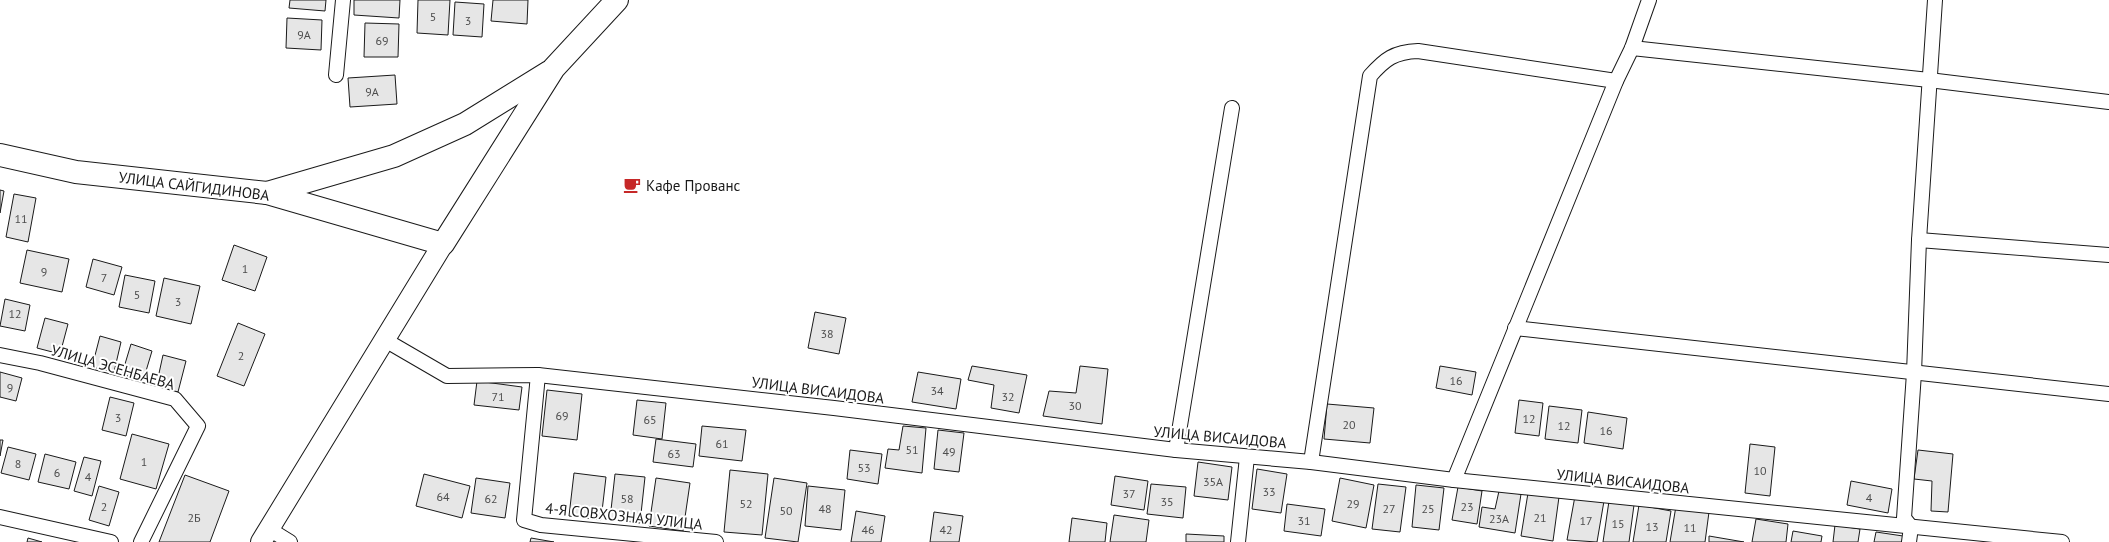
<svg xmlns="http://www.w3.org/2000/svg" width="2109" height="542" font-family="'PT Sans',sans-serif">
<style>
.building{fill:#e6e6e6;stroke:#1a1a1a}
.lines{fill:none;stroke-linecap:round;stroke-linejoin:round}
.minor-casing{stroke:#1a1a1a;stroke-width:16}
.secondary-casing{stroke:#1a1a1a;stroke-width:22}
.primary-casing{stroke:#1a1a1a;stroke-width:24}
.minor{stroke:#fff;stroke-width:14}
.secondary{stroke:#fff;stroke-width:20}
.primary{stroke:#fff;stroke-width:22}
.labels{text-anchor:middle;dominant-baseline:central;stroke-width:4;stroke-linejoin:round;paint-order:stroke}
.number-label{font-size:12px;fill:#4d4d4d}
.poi-label{font-size:15px;fill:#1a1a1a;stroke:#fff;text-anchor:start}
.street-label{font-size:15px;fill:#1a1a1a;stroke:#fff}
</style>
<rect width="100%" height="100%" fill="#fff"/>
<!-- building -->
<g class="building">
<polygon points="290,0 326,0 325,11 289,8"/>
<polygon points="354,0 400,0 399,18 354,15"/>
<polygon points="418,0 450,0 448,35 417,33"/>
<polygon points="493,0 528,0 527,24 491,21"/>
<polygon points="455,2 484,4 482,37 453,35"/>
<polygon points="287,18 322,20 321,50 286,48"/>
<polygon points="365,23 399,24 398,57 364,57"/>
<polygon points="395,75 397,104 350,107 348,78"/>
<polygon points="0,190 4,191 0,213"/>
<polygon points="14,194 36,198 28,242 6,237"/>
<polygon points="234,245 267,257 255,291 222,280"/>
<polygon points="27,250 69,259 62,292 20,283"/>
<polygon points="93,259 122,267 114,295 86,287"/>
<polygon points="125,275 155,281 149,313 119,307"/>
<polygon points="164,278 200,286 191,324 156,316"/>
<polygon points="5,299 30,305 25,331 0,326"/>
<polygon points="815,312 846,318 839,354 808,348"/>
<polygon points="45,318 68,324 60,354 37,348"/>
<polygon points="238,323 265,334 244,386 217,376"/>
<polygon points="100,336 121,342 114,372 92,367"/>
<polygon points="131,344 152,351 143,381 122,374"/>
<polygon points="163,355 186,361 178,392 156,387"/>
<polygon points="972,366 1027,375 1019,413 991,408 994,385 968,380"/>
<polygon points="1080,366 1108,369 1102,424 1043,416 1049,391 1076,393"/>
<polygon points="1440,366 1476,372 1472,395 1436,388"/>
<polygon points="0,372 22,378 16,401 0,397"/>
<polygon points="918,372 961,379 956,409 912,402"/>
<polygon points="477,381 522,387 519,410 474,405"/>
<polygon points="547,390 582,394 577,440 542,436"/>
<polygon points="110,397 134,403 126,436 102,430"/>
<polygon points="637,400 666,403 662,439 633,435"/>
<polygon points="1519,400 1543,403 1539,436 1515,433"/>
<polygon points="1327,404 1374,408 1370,443 1324,439"/>
<polygon points="1549,406 1582,410 1578,443 1545,439"/>
<polygon points="1588,412 1627,418 1623,449 1584,443"/>
<polygon points="702,426 746,430 742,461 699,456"/>
<polygon points="903,426 926,428 922,473 885,468 888,449 899,450"/>
<polygon points="938,430 964,433 959,472 934,469"/>
<polygon points="132,434 169,444 156,489 120,479"/>
<polygon points="656,439 696,444 693,467 653,462"/>
<polygon points="0,440 3,440 0,456"/>
<polygon points="1750,444 1775,447 1770,496 1745,493"/>
<polygon points="8,447 36,454 29,480 1,473"/>
<polygon points="850,450 882,454 878,484 847,479"/>
<polygon points="1918,450 1953,454 1948,512 1931,511 1932,481 1914,479"/>
<polygon points="45,454 76,462 69,489 38,482"/>
<polygon points="84,457 101,461 92,496 74,491"/>
<polygon points="1198,462 1232,467 1228,500 1194,496"/>
<polygon points="1257,469 1287,474 1281,513 1252,509"/>
<polygon points="730,470 768,474 762,535 724,532"/>
<polygon points="574,473 606,477 601,520 569,516"/>
<polygon points="424,474 470,486 462,518 416,506"/>
<polygon points="615,474 645,477 640,523 610,519"/>
<polygon points="185,475 229,491 210,542 159,542"/>
<polygon points="1115,476 1148,481 1144,510 1111,505"/>
<polygon points="476,478 510,483 505,518 471,513"/>
<polygon points="656,478 690,483 683,531 649,526"/>
<polygon points="774,478 807,483 798,542 765,538"/>
<polygon points="1340,478 1374,485 1366,528 1332,521"/>
<polygon points="1851,481 1892,489 1888,513 1847,505"/>
<polygon points="1151,484 1186,487 1183,518 1147,514"/>
<polygon points="1378,484 1406,487 1400,532 1372,529"/>
<polygon points="1416,485 1444,488 1439,530 1412,527"/>
<polygon points="99,486 119,492 109,526 89,520"/>
<polygon points="808,486 845,490 841,530 805,526"/>
<polygon points="1458,487 1482,491 1477,524 1452,520"/>
<polygon points="1499,491 1521,494 1515,533 1479,527 1482,507 1495,509"/>
<polygon points="1528,493 1559,497 1553,541 1521,536"/>
<polygon points="1575,496 1604,501 1597,542 1567,540"/>
<polygon points="1609,501 1634,505 1629,542 1603,542"/>
<polygon points="1287,504 1325,509 1321,536 1284,531"/>
<polygon points="1639,505 1671,511 1666,542 1633,542"/>
<polygon points="1676,506 1709,512 1705,542 1670,542"/>
<polygon points="856,511 885,516 881,542 851,542"/>
<polygon points="934,512 963,516 959,542 930,542"/>
<polygon points="1114,515 1149,520 1146,542 1110,542"/>
<polygon points="1072,518 1107,523 1105,542 1069,542"/>
<polygon points="1756,519 1788,524 1786,542 1752,542"/>
<polygon points="1835,525 1860,529 1858,542 1833,542"/>
<polygon points="1793,531 1822,536 1821,542 1791,542"/>
<polygon points="1876,532 1903,536 1902,542 1874,542"/>
<polygon points="1186,534 1224,536 1224,542 1186,542"/>
<polygon points="1709,536 1744,542 1709,542"/>
<polygon points="28,538 42,542 27,542"/>
<polygon points="531,538 554,542 530,542"/>
</g>
<g class="lines">
<!-- minor casing -->
<g class="minor-casing">
<g id="minor">
<polyline points="1632,48 1929,80 2109,102"/>
<polyline points="336,75 343,0"/>
<polyline points="1919,240 2109,255"/>
<polyline points="1515,328 2109,394"/>
<polyline points="385,340 447,376 538,375 834,408 1176,450 1311,462 1454,480 2062,542"/>
<polyline points="0,355 40,363 175,399 198,426 141,542"/>
<polyline points="538,375 524,520 541,525 716,542"/>
<polyline points="1176,450 1232,108"/>
<path d="M1311 462 1370 76C1385 59 1394 52 1418 51L1616 81"/>
<polyline points="1454,480 1616,81 1632,48 1649,0"/>
<polyline points="0,517 111,542"/>
<polyline points="269,529 290,542"/>
<polyline points="1238,542 1247,457"/>
<polyline points="1909,542 1911,527 1904,518 1914,373 1919,240 1935,0"/>
</g>
</g>
<!-- secondary casing -->
<g class="secondary-casing">
<polyline id="secondary" points="261,542 443,244"/>
</g>
<!-- primary casing -->
<g class="primary-casing">
<g id="primary">
<polyline points="0,155 76,172 267,193 443,244 554,68 617,0"/>
<polyline points="267,193 394,156 465,124 549,72"/>
</g>
</g>
<!-- minor -->
<use href="#minor" class="minor"/>
<!-- secondary -->
<use href="#secondary" class="secondary"/>
<!-- primary -->
<use href="#primary" class="primary"/>
</g>
<!-- icons -->
<defs>
<g id="cafe-bare" transform="scale(1.35)"><path d="M-5.5-4.5H6V0H3Q3 3.5 0 3.5H-2.5Q-5.5 3.5-5.5 0ZM3-3.2v2h1.7v-2ZM-6 4.5H4V6H-6Z" fill="#c62828" stroke="#fff" stroke-width="2.5" paint-order="stroke"/></g>
</defs>
<g fill-rule="evenodd">
<use href="#cafe-bare" x="632" y="185"/>
</g>
<g class="labels">
<!-- number labels -->
<g class="number-label">
<text x="433" y="16">5</text>
<text x="468" y="20">3</text>
<text x="304" y="34">9А</text>
<text x="382" y="40">69</text>
<text x="372" y="91">9А</text>
<text x="21" y="218">11</text>
<text x="245" y="268">1</text>
<text x="44" y="271">9</text>
<text x="104" y="277">7</text>
<text x="137" y="294">5</text>
<text x="178" y="301">3</text>
<text x="15" y="313">12</text>
<text x="827" y="333">38</text>
<text x="241" y="355">2</text>
<text x="1456" y="380">16</text>
<text x="10" y="387">9</text>
<text x="937" y="390">34</text>
<text x="498" y="396">71</text>
<text x="1008" y="396">32</text>
<text x="1075" y="405">30</text>
<text x="562" y="415">69</text>
<text x="118" y="417">3</text>
<text x="1529" y="418">12</text>
<text x="650" y="419">65</text>
<text x="1349" y="424">20</text>
<text x="1564" y="425">12</text>
<text x="1606" y="430">16</text>
<text x="722" y="443">61</text>
<text x="912" y="449">51</text>
<text x="949" y="451">49</text>
<text x="674" y="453">63</text>
<text x="144" y="461">1</text>
<text x="18" y="463">8</text>
<text x="864" y="467">53</text>
<text x="1760" y="470">10</text>
<text x="57" y="472">6</text>
<text x="88" y="476">4</text>
<text x="1213" y="481">35А</text>
<text x="1269" y="491">33</text>
<text x="1129" y="493">37</text>
<text x="443" y="496">64</text>
<text x="1869" y="497">4</text>
<text x="491" y="498">62</text>
<text x="627" y="498">58</text>
<text x="1167" y="501">35</text>
<text x="746" y="503">52</text>
<text x="1353" y="503">29</text>
<text x="104" y="506">2</text>
<text x="1467" y="506">23</text>
<text x="825" y="508">48</text>
<text x="1389" y="508">27</text>
<text x="1428" y="508">25</text>
<text x="786" y="510">50</text>
<text x="194" y="517">2Б</text>
<text x="1540" y="517">21</text>
<text x="1499" y="518">23А</text>
<text x="1304" y="520">31</text>
<text x="1586" y="520">17</text>
<text x="1618" y="523">15</text>
<text x="1652" y="526">13</text>
<text x="1690" y="527">11</text>
<text x="868" y="529">46</text>
<text x="946" y="529">42</text>
</g>
<!-- poi labels -->
<g class="poi-label">
<text x="646" y="185">Кафе Прованс</text>
</g>
<!-- street labels -->
<g class="street-label">
<text transform="translate(194 186) rotate(7)">УЛИЦА САЙГИДИНОВА</text>
<text transform="translate(113 367) rotate(16)">УЛИЦА ЭСЕНБАЕВА</text>
<text transform="translate(818 390) rotate(7)">УЛИЦА ВИСАИДОВА</text>
<text transform="translate(1220 437) rotate(5)">УЛИЦА ВИСАИДОВА</text>
<text transform="translate(1623 481) rotate(6)">УЛИЦА ВИСАИДОВА</text>
<text transform="translate(624 516) rotate(6)">4-Я СОВХОЗНАЯ УЛИЦА</text>
</g>
</g>
</svg>
